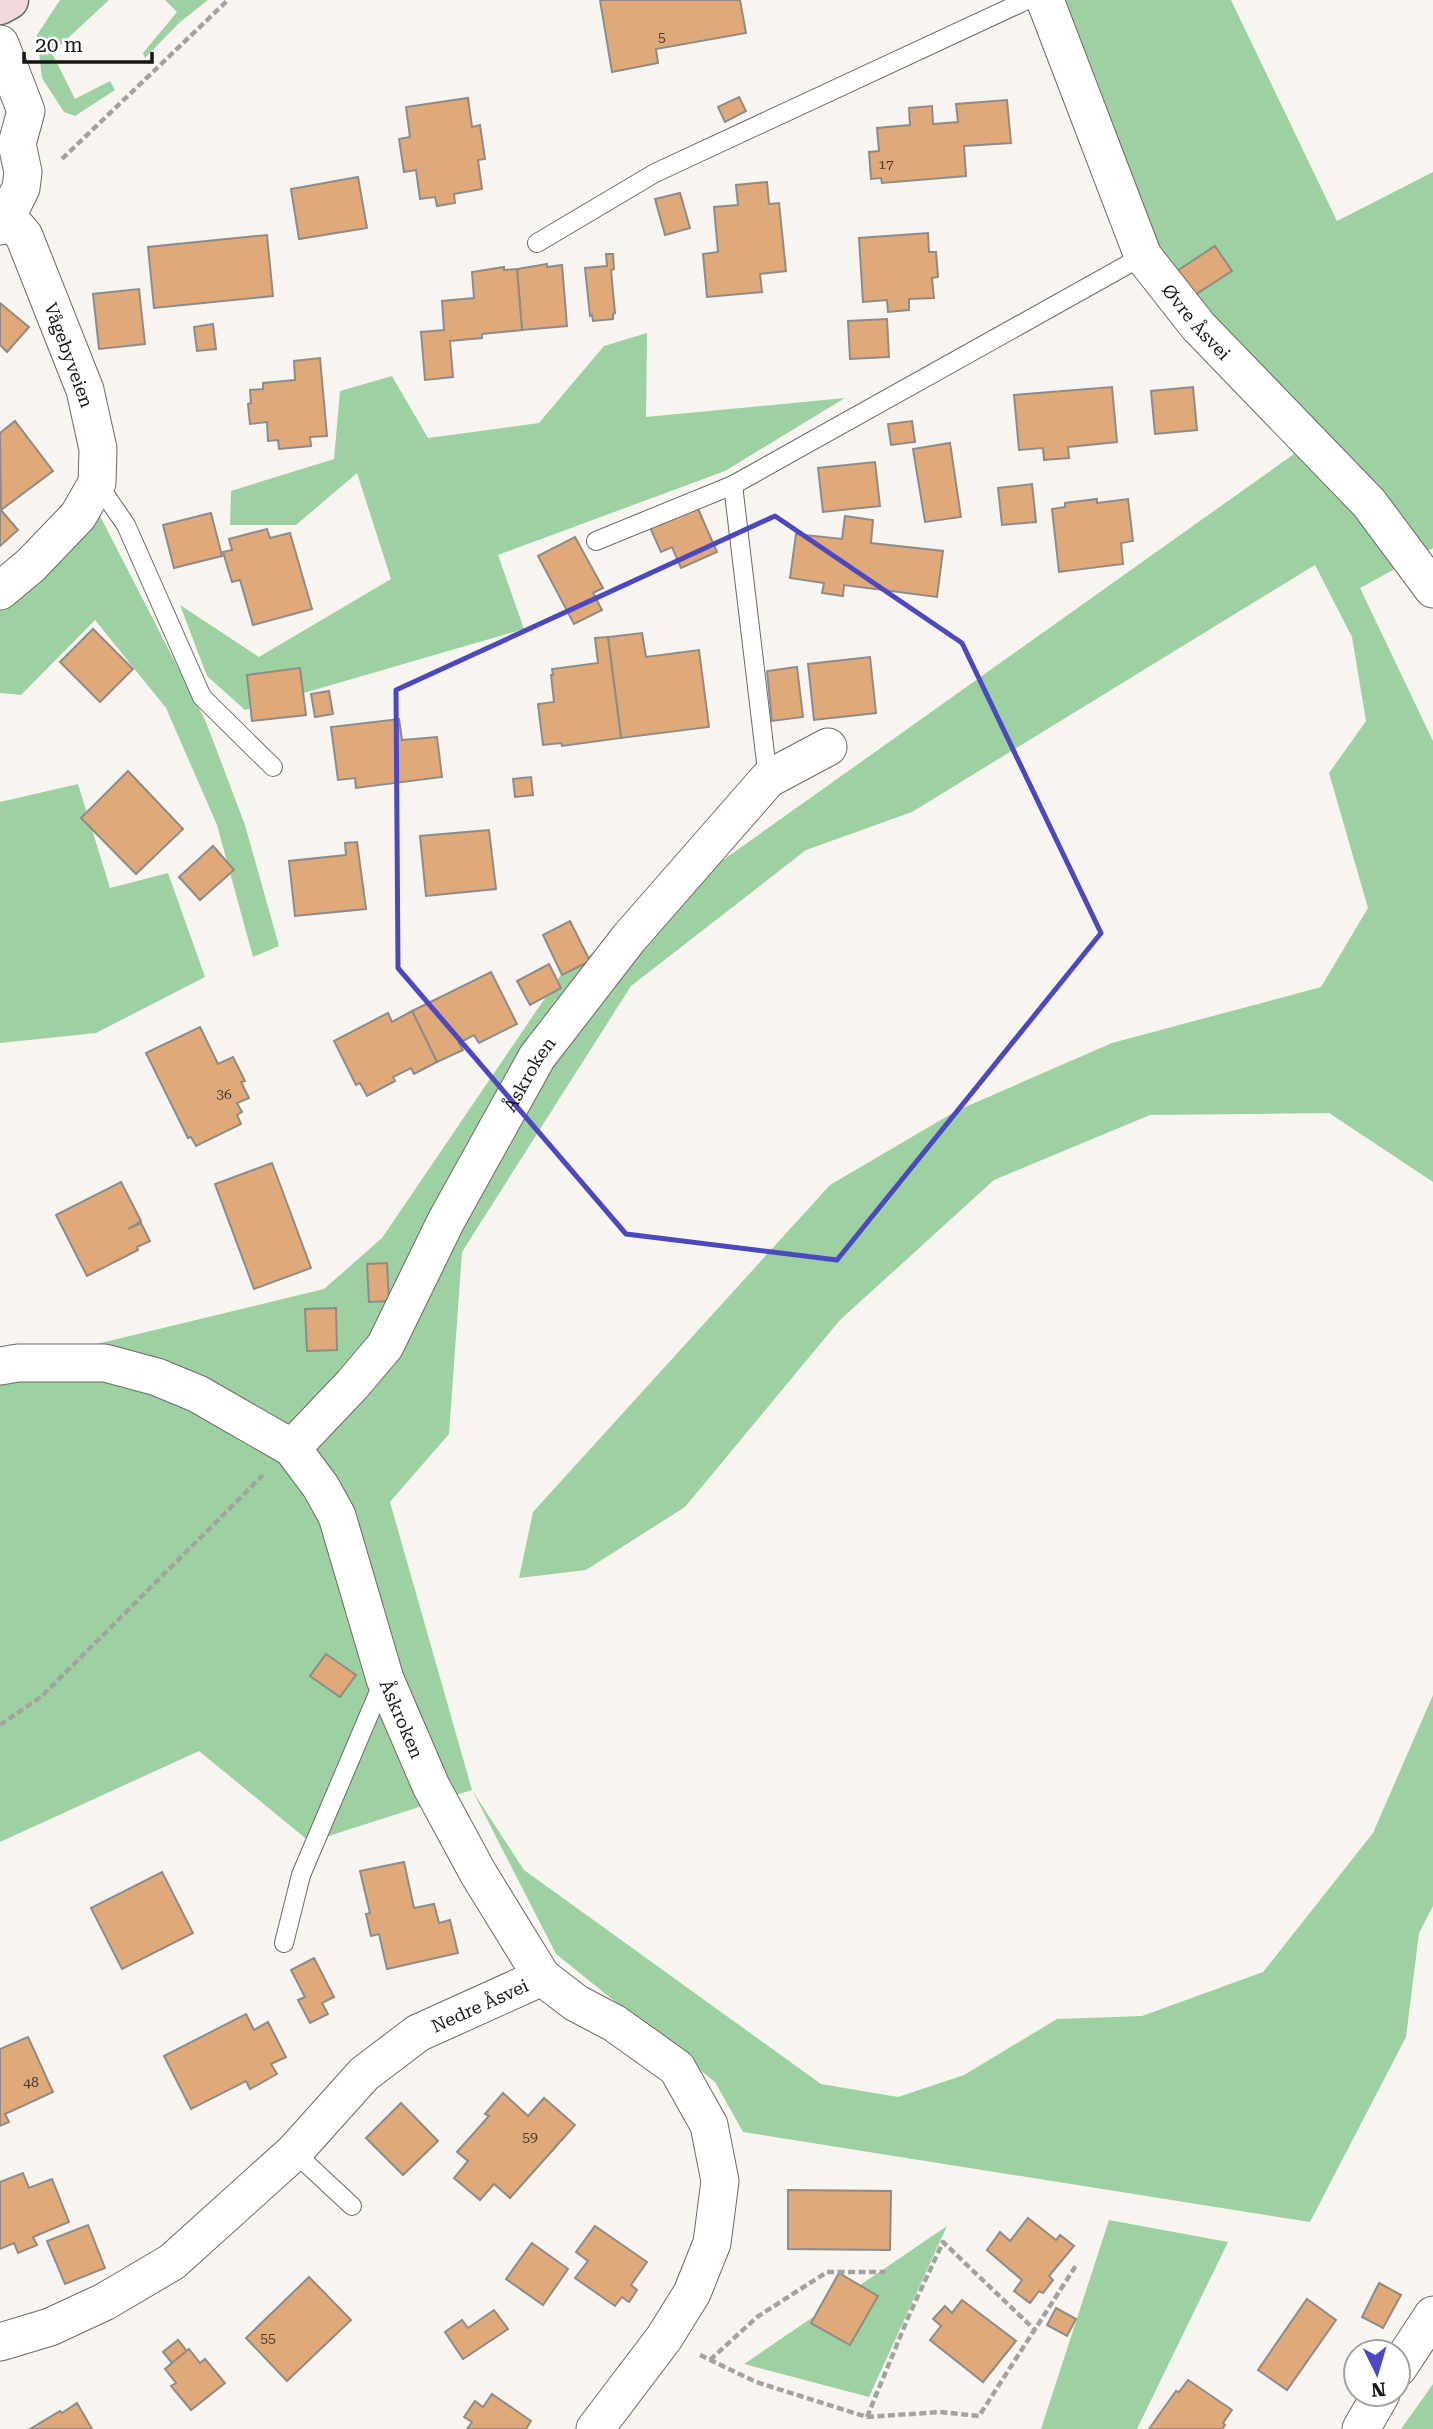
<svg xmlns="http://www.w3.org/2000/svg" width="1433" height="2429" font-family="'Roboto Serif',serif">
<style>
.green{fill:#9dd1a1}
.building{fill:#dfa979;stroke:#8e8b88;stroke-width:2}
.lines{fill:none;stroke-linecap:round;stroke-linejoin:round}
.lane-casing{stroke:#6c6a67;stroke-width:20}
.street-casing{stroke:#6c6a67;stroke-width:39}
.secondary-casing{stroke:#6c6a67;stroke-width:41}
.path{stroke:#a3a29e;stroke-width:4.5;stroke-dasharray:7 3.5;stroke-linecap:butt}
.lane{stroke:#fff;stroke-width:18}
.street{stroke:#fff;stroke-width:37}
.secondary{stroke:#f2d8db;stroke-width:38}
.marked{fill:none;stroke:#4c48bf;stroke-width:5;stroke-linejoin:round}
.labels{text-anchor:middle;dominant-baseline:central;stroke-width:5;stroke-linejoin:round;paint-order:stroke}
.number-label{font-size:14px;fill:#483b2d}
.street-label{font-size:18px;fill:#161614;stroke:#fff}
</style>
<rect width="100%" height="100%" fill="#f8f5f1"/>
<!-- green -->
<g class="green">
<polygon points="60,0 109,0 52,53 75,99 110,81 115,90 75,116 64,112 42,78 37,35"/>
<polygon points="165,0 208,0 179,23 145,58 143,53 177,12"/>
<polygon points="1047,0 1231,0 1337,221 1433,172 1433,548 1360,588 1433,741 1433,1182 1329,1113 1150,1115 994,1180 840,1320 685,1507 586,1570 519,1578 533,1512 830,1185 956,1111 1112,1043 1321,987 1368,908 1329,773 1366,721 1352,637 1315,565 912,812 806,850 631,986 462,1252 449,1434 390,1502 472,1790 524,1870 821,2084 898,2097 964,2075 1057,2019 1142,2016 1263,1972 1373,1833 1433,1695 1433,1906 1419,1933 1406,2037 1310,2222 743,2132 715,2082 556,1954 472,1790 310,1842 199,1751 0,1842 0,1372 18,1363 324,1289 382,1238 560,976 1294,454 1152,258"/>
<polygon points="647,333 646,417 845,398 725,471 498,555 524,629 245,710 207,676 180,605 259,657 391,579 357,473 296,525 230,525 231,491 334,459 340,391 392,376 428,438 539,423 604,346"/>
<polygon points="100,516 206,722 245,825 279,946 253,957 217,825 166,708 95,620 21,695 0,693 0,609"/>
<polygon points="78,784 110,888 168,873 205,977 96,1033 0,1043 0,802"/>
<polygon points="1109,2220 1228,2242 1137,2429 1041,2429"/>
<polygon points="947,2226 869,2397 744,2364"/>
<polygon points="1433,2384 1433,2429 1401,2429"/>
</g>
<!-- building -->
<g class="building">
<polygon points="600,0 740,0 746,33 656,49 658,63 612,72"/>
<polygon points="739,97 746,111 725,122 718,107"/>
<polygon points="468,98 472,127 480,125 485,159 478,160 482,189 454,194 455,203 437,206 435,197 420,199 416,170 404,172 399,139 410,137 406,107"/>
<polygon points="1007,100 1011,143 964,146 966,176 882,183 881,178 871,179 869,152 879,151 877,128 910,125 909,108 932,106 933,124 958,122 956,104"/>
<polygon points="358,177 367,228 299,239 291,189"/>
<polygon points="767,182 769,204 779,203 786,271 760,274 762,292 707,297 703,254 718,252 714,207 738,205 736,185"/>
<polygon points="680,193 690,228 665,235 655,199"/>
<polygon points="928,233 929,252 936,252 938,277 932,278 934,298 909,299 909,310 888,312 887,300 863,302 859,238"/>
<polygon points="267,235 273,296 154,308 148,247"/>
<polygon points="1215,246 1232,271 1193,296 1177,271"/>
<polygon points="606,254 613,254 614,269 611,270 615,313 613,314 613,319 593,321 592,315 590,316 585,268 607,266"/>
<polygon points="547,264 547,267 562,265 567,326 522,330 517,269"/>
<polygon points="504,267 504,270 517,269 522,330 482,334 482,338 450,341 453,377 425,380 421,332 444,330 442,301 474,298 472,272"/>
<polygon points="139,289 145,344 99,349 93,294"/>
<polygon points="0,303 29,327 7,352 0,345"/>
<polygon points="887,319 889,357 850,359 848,321"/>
<polygon points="213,324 216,349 197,351 194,327"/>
<polygon points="320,358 327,436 310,437 311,446 279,449 278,440 268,441 267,422 250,424 248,404 251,403 250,390 263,389 263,383 295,380 294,361"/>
<polygon points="1112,387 1117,442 1068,447 1069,458 1044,460 1043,448 1019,450 1014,395"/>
<polygon points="1193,387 1197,430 1155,434 1151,391"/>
<polygon points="15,421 53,471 1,510 0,433"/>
<polygon points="912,421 915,442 891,445 888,424"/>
<polygon points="950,443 961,517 925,522 913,449"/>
<polygon points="875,462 880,506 823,512 818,468"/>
<polygon points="1032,484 1036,522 1002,525 998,488"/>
<polygon points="1097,499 1097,503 1128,499 1133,541 1121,543 1123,564 1059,572 1052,509 1065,507 1065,503"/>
<polygon points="695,502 717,552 681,568 672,547 661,552 648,523"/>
<polygon points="0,509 18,530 0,546"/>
<polygon points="211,513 222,556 174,568 163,525"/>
<polygon points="845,516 873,520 871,543 943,551 937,597 844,585 843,596 822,593 824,583 790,578 796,534 842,539"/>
<polygon points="267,529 270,538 290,533 312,609 253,625 240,580 232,582 223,552 232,550 229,539"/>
<polygon points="575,537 603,588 593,593 602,610 574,624 538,556"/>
<polygon points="93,629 133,669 100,702 60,662"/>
<polygon points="642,633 646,657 699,650 709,727 621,738 608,637"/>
<polygon points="608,637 621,738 562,746 561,743 543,745 538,704 554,702 551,675 553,675 552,669 598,663 595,638"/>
<polygon points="870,657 876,713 814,720 808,664"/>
<polygon points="797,667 803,717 772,721 767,671"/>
<polygon points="300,668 306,715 252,721 247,675"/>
<polygon points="329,691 333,714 315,717 311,694"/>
<polygon points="399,719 402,740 437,737 442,777 356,788 355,778 338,780 331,727"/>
<polygon points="128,771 183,829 136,874 81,818"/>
<polygon points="531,777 533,795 515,797 513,779"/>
<polygon points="489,830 496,889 426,896 420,836"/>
<polygon points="357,842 366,909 295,916 289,861 346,855 345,843"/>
<polygon points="213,846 234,870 200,900 179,877"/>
<polygon points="570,921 590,961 562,975 543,935"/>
<polygon points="549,964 561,988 530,1005 517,981"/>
<polygon points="491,972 517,1024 479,1043 474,1035 459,1043 463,1050 437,1062 412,1011"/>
<polygon points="412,1011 437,1062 414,1074 411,1068 393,1077 395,1081 367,1096 360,1083 356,1085 334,1041 388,1013 392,1022"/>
<polygon points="200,1027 218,1064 233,1057 245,1081 241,1082 249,1098 237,1103 242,1112 237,1115 241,1124 196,1146 191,1137 188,1138 146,1053"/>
<polygon points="272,1163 311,1268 254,1289 215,1184"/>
<polygon points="121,1182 141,1221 128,1229 141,1223 150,1241 137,1247 138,1250 87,1276 56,1215"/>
<polygon points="387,1263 389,1301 369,1302 367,1264"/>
<polygon points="336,1308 337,1350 307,1351 305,1309"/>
<polygon points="326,1654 356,1675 340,1697 310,1676"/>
<polygon points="404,1862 414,1908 434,1904 439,1923 450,1920 458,1953 387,1969 379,1934 371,1936 366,1914 370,1913 360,1871"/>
<polygon points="162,1872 193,1933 122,1969 91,1908"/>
<polygon points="314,1958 334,1997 322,2003 328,2014 310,2023 298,2000 305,1997 291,1970"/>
<polygon points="246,2014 254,2030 268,2022 286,2057 271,2064 277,2074 250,2089 246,2081 191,2109 164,2056"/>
<polygon points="28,2037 53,2092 5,2114 9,2122 0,2126 0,2049"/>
<polygon points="503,2093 528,2116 544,2098 575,2125 510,2198 494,2184 480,2200 454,2178 468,2161 457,2152 489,2116 485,2114"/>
<polygon points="401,2103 438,2141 403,2175 366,2138"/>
<polygon points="23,2173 29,2188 52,2179 69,2222 33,2237 37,2245 18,2253 14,2243 0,2249 0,2182"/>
<polygon points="788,2190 891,2191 890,2250 788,2249"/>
<polygon points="1028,2218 1056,2240 1060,2235 1074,2246 1049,2276 1053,2280 1043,2293 1039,2291 1030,2303 1014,2291 1022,2280 987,2250 1000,2232 1010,2241"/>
<polygon points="88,2225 105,2268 65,2284 47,2241"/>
<polygon points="595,2226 647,2262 631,2285 637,2290 629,2302 622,2297 615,2306 575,2278 588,2261 576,2252"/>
<polygon points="532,2243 568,2269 543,2305 506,2279"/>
<polygon points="839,2273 878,2296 850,2345 811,2323"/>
<polygon points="309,2277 351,2320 287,2381 246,2338"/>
<polygon points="1379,2283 1401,2295 1383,2328 1362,2317"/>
<polygon points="1307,2299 1336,2320 1287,2390 1258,2370"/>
<polygon points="962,2300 1016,2341 983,2382 930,2340 941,2326 933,2319 945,2306 952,2313"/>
<polygon points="1056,2308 1076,2319 1067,2336 1047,2325"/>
<polygon points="494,2310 508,2329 463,2359 445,2332 462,2320 468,2328"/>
<polygon points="178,2340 187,2351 172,2363 163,2352"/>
<polygon points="189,2349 200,2363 205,2359 225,2383 191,2410 171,2386 176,2383 165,2369"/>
<polygon points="1188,2380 1232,2410 1223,2423 1225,2425 1222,2429 1149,2429 1176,2391 1179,2392"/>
<polygon points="492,2394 531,2421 526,2429 467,2429 472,2422 464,2417 475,2401 483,2407"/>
<polygon points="77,2403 92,2429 30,2429 60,2411 62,2413"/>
</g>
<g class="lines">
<!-- lane casing -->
<g class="lane-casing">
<g id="lane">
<polyline points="537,243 655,173 1027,0"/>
<polyline points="97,483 126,525 202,697 273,767"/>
<polyline points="733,485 768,779"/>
<polyline points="596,541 733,485 1143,256"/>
<polyline points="284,1943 301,1875 383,1682"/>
<polyline points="294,2152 352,2206"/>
</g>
</g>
<!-- street casing -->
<g class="street-casing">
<g id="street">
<path id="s1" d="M1045 0 1143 256 1198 326 1369 503 1433 589"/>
<polyline points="0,44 26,111 17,144 23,172 21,188 7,216 0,226"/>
<polyline points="0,591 31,565 78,516 97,483 98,449 85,390 24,236 7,216"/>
<path id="s2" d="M0 1366 18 1363H105L157 1377 198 1394 292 1448 321 1487 337 1516 385 1679 431 1786 478 1873 542 1977"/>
<path id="s3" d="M292 1448 352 1385 385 1346 446 1221 537 1057 629 938 768 779 828 747"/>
<path id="s4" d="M0 2342 50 2327 104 2302 172 2262 294 2152 364 2074 418 2033 542 1977 576 2003 614 2023 677 2068 709 2125 720 2181 712 2243 692 2293 664 2338 595 2429"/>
<polyline points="1398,2368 1433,2315"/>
<polyline points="1361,2429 1381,2394"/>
</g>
</g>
<!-- secondary casing -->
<g class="secondary-casing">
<polyline id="secondary" points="0,5 9,0"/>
</g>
<!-- path -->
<g class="path">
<polyline points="62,159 228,0"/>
<polyline points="0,1725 42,1696 263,1475"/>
<polyline points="700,2355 756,2382 867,2417 940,2412 979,2416 1077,2264"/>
<polyline points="710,2360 757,2317 827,2272 885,2272"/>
<polyline points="867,2417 910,2313 943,2242 1035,2330"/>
</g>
<!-- lane -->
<use href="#lane" class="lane"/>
<!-- street -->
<use href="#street" class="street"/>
<!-- secondary -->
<use href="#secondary" class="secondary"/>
</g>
<!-- marked area -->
<path class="marked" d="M775 516 962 643 1101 933 837 1260 626 1234 398 968 396 690Z"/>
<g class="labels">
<!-- number labels -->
<g class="number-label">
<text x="662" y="37">5</text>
<text x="886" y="164">17</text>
<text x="224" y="1094">36</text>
<text x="31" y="2082">48</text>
<text x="530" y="2137">59</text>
<text x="268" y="2338">55</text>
</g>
<!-- street labels -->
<g class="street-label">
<text stroke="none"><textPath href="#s1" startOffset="359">Øvre Åsvei</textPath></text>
<text transform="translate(69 355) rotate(70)">Vågebyveien</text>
<text stroke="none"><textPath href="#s3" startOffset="446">Åskroken</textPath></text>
<text stroke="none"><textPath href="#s2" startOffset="607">Åskroken</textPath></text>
<text stroke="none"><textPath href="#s4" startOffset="595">Nedre Åsvei</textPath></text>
</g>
</g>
<!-- north arrow -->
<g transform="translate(1377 2373) rotate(175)"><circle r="33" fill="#ffffff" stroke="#a2a2a1" stroke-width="2"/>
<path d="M0-5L12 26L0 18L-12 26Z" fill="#4c48bf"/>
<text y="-10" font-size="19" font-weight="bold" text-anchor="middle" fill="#161614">N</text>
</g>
<!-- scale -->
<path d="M24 52v10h128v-10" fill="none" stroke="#161614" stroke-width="3.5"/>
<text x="35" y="52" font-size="21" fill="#161614" stroke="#ffffff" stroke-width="5" paint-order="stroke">20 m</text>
</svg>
